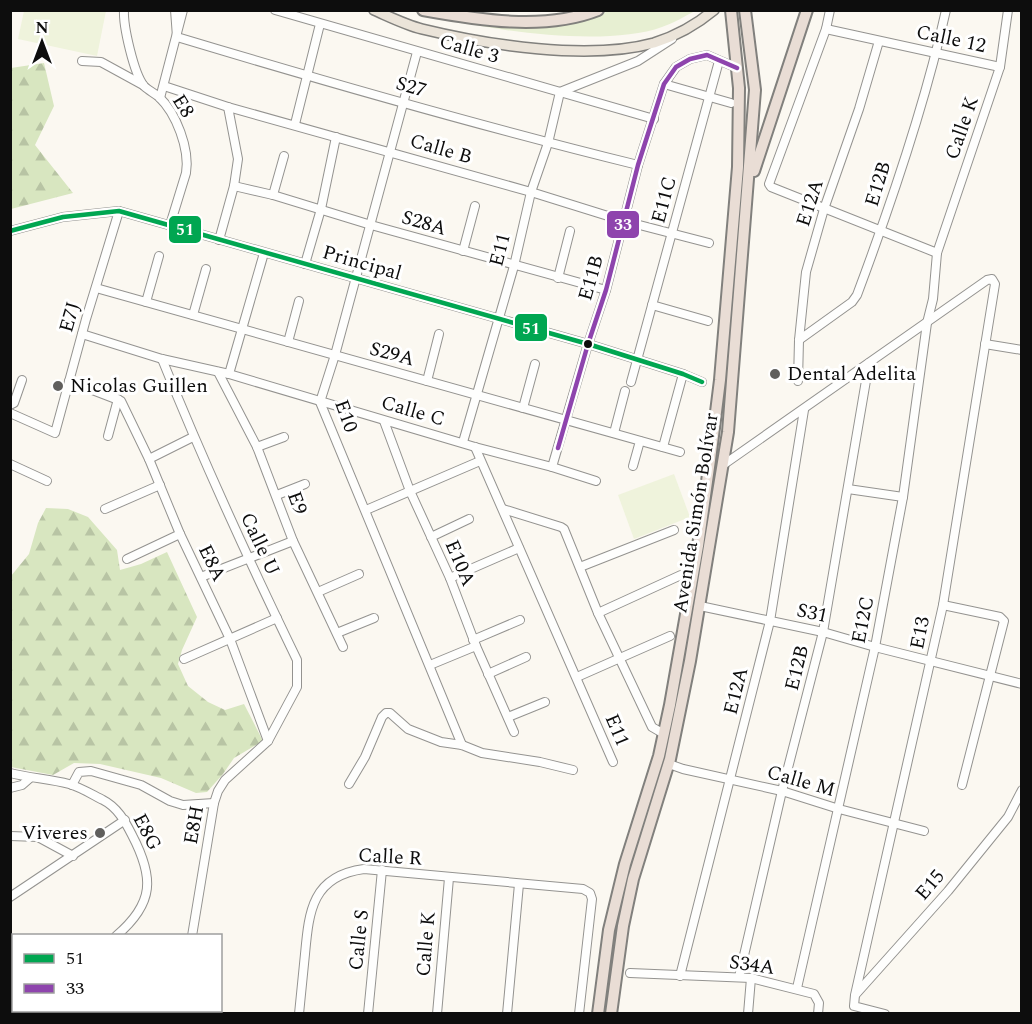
<svg xmlns="http://www.w3.org/2000/svg" width="1032" height="1024" font-family="Spectral,serif">
<style>
.grass{fill:#e7efd2}
.forest{fill:url(#forest-firs)}
.pitch{fill:#eff3dc}
.lines{fill:none;stroke-linecap:round;stroke-linejoin:round}
.minor-casing{stroke:#949390;stroke-width:10}
.major-casing{stroke:#81807d;stroke-width:12}
.highway-casing{stroke:#81807d;stroke-width:14}
.minor{stroke:#fefefd;stroke-width:8}
.major{stroke:#ebe4d9;stroke-width:9}
.highway{stroke:#e9ddd5;stroke-width:10}
.bus-1-casing{stroke:#fff;stroke-width:9}
.bus-2-casing{stroke:#fff;stroke-width:9}
.bus-1{stroke:#00a651;stroke-width:4.5}
.bus-2{stroke:#8e44ad;stroke-width:4.5}
.bus-dot{fill:#0d0d0d;stroke:#fff;stroke-width:2}
.poi-dot{fill:#605f5d;stroke:#fff;stroke-width:2}
.labels{text-anchor:middle;dominant-baseline:central;stroke-width:6;stroke-linejoin:round;paint-order:stroke}
.street-label{font-size:20px;fill:#0d0d0d;stroke:#fff}
.poi-label{font-size:20px;fill:#0d0d0d;stroke:#fff;text-anchor:start}
.line-badge{stroke:#fff;stroke-width:2}
.badge-label{font-size:16px;text-anchor:middle;font-weight:bold;fill:#fff}
</style>
<defs>
<pattern id="forest-firs" width="22" height="20" patternUnits="userSpaceOnUse" patternTransform="scale(1.5)"><rect width="22" height="20" fill="#d8e6c0"/><path d="M5 1l3.5 6h-7zM16 11l3.5 6h-7z" fill="#b8c4a4"/></pattern>
</defs>
<rect width="100%" height="100%" fill="#fbf8f1"/>
<!-- grass -->
<path class="grass" d="M608 11H695C685 16 674 23 662 27 613 45 517 34 466 23 512 24 566 34 608 11Z"/>
<!-- forest -->
<g class="forest">
<polygon points="44,63 54,106 35,145 73,193 11,209 11,68"/>
<polygon points="46,508 68,509 88,517 117,550 120,570 141,564 167,552 197,617 182,650 178,664 188,686 208,702 225,710 244,704 263,741 234,758 223,774 207,792 196,793 161,778 100,764 74,763 53,775 11,767 11,576 29,554 38,523"/>
</g>
<!-- pitch -->
<g class="pitch">
<polygon points="24,11 106,11 97,56 18,39"/>
<polygon points="674,474 690,517 634,539 618,495"/>
</g>
<g class="lines">
<!-- minor casing -->
<g class="minor-casing">
<g id="minor">
<path d="M124 10C123 26 134 74 144 86 148 90 154 93 159 97 176 113 190 149 186 173L170 225"/>
<path d="M175 10 177 37C330 83 483 127 638 165"/>
<polyline points="275,10 654,119"/>
<polyline points="830,10 826,29 769,184 771,187 937,253"/>
<polyline points="826,29 1000,67"/>
<polyline points="417,52 335,355 320,402 462,745"/>
<polyline points="82,61 101,62 143,85"/>
<polyline points="664,84 731,103"/>
<polyline points="164,86 228,107 531,192 624,221 709,243"/>
<polyline points="160,98 183,10"/>
<polyline points="295,124 320,24"/>
<polyline points="234,186 273,195 371,225 606,290"/>
<polyline points="273,195 284,156"/>
<polyline points="10,231 63,217 119,211 588,344 683,374 702,382"/>
<polyline points="219,240 234,186 238,159 228,107"/>
<polyline points="463,251 475,206"/>
<polyline points="305,264 321,209 336,137"/>
<polyline points="558,278 570,231"/>
<polyline points="96,288 680,452"/>
<polyline points="146,302 159,256"/>
<polyline points="652,305 708,321"/>
<polyline points="193,315 206,269"/>
<polyline points="82,334 162,359 229,374 475,447 552,467 596,481"/>
<path d="M799 340 852 302 857 295C891 204 925 105 946 10"/>
<polyline points="288,342 299,301"/>
<polyline points="985,344 1022,350"/>
<path d="M162 359C203 461 249 561 297 660V687L268 741 225 780 218 791 214 803 192 936"/>
<polyline points="218,372 257,447 293,541 343,647"/>
<polyline points="229,374 264,253"/>
<polyline points="69,381 121,401 149,459 180,534 230,639 268,741"/>
<polyline points="427,381 439,334"/>
<polyline points="798,381 799,340 806,272 824,209 859,109 879,41"/>
<polyline points="631,382 719,61"/>
<polyline points="10,405 14,403 22,380"/>
<polyline points="523,408 535,364"/>
<polyline points="10,413 55,433 86,319 119,211"/>
<polyline points="384,421 410,491 450,578 476,646 514,732"/>
<polyline points="614,433 625,391"/>
<polyline points="108,436 118,399"/>
<polyline points="463,442 514,266 531,192 548,143 560,92 638,61 672,39"/>
<polyline points="257,447 284,437"/>
<polyline points="475,447 613,762"/>
<polyline points="663,447 683,374"/>
<polyline points="149,459 193,437"/>
<polyline points="10,464 47,481"/>
<polyline points="723,465 987,280 992,279 995,284 943,605 855,995 854,1006 885,1014"/>
<polyline points="633,466 640,441"/>
<polyline points="552,467 588,344 606,290 638,165 664,84 676,67 690,59 707,55 737,68"/>
<polyline points="848,489 903,497"/>
<polyline points="277,495 305,484"/>
<polyline points="105,509 160,485"/>
<polyline points="503,509 561,527 564,529 598,613 652,727 664,734"/>
<polyline points="366,510 480,461"/>
<polyline points="431,537 469,519"/>
<polyline points="127,559 180,534"/>
<polyline points="580,567 674,530"/>
<polyline points="201,577 293,541"/>
<polyline points="450,578 519,548"/>
<polyline points="318,592 359,574"/>
<polyline points="943,605 1000,617 1004,621 962,785"/>
<polyline points="700,606 823,632 875,647 1022,684"/>
<polyline points="598,613 681,575"/>
<polyline points="337,633 374,618"/>
<polyline points="473,640 520,620"/>
<polyline points="184,659 277,618"/>
<polyline points="430,665 476,646"/>
<polyline points="488,674 526,657"/>
<polyline points="577,677 670,636"/>
<polyline points="508,717 545,702"/>
<polyline points="669,764 683,769 782,791 839,809 924,831"/>
<path d="M10 773C30 778 50 779 69 784 80 787 93 795 103 800 117 807 125 821 132 835 154 877 155 903 116 936"/>
<polyline points="349,784 365,757 382,717 386,713 390,713 408,729 441,742 462,745 482,753 540,762 573,770"/>
<polyline points="72,785 79,772 91,771 141,785 170,801 183,805 214,803"/>
<polyline points="10,788 22,785 30,778"/>
<polyline points="10,836 38,837 73,856"/>
<polyline points="10,897 125,820"/>
<polyline points="630,973 751,978 814,994 819,1003 818,1014"/>
<polyline points="680,976 770,621 804,410"/>
<polyline points="739,977 782,791 823,632 869,363"/>
<polyline points="10,986 14,986"/>
<polyline points="797,988 875,647 903,497 927,323 933,299 937,253 1000,67 1008,10"/>
<polyline points="856,994 948,891 1008,817 1022,790"/>
<polyline points="82,1010 82,1014"/>
<polyline points="200,1010 200,1014"/>
<path d="M299 1014C301 994 303 974 305 954 309 911 312 876 364 869L583 889 590 893 592 899 579 1014"/>
<polyline points="368,1014 382,870"/>
<polyline points="437,1014 449,878"/>
<polyline points="507,1014 519,884"/>
<polyline points="748,1014 751,978"/>
</g>
</g>
<!-- major casing -->
<g class="major-casing">
<path id="major" d="M374 10C390 17 406 25 422 29 488 45 588 61 654 43 676 36 696 25 714 10"/>
</g>
<!-- highway casing -->
<g class="highway-casing">
<g id="highway">
<path d="M423 10C478 20 545 31 598 10"/>
<polyline points="754,171 807,10"/>
<polyline points="598,1014 609,930 625,864 659,756 670,705 698,546 710,460 720,380 738,167 739,88 731,10"/>
<polyline points="611,1014 623,926 633,879 670,759 690,661 728,432 755,90 745,10"/>
</g>
</g>
<!-- minor -->
<use href="#minor" class="minor"/>
<!-- major -->
<use href="#major" class="major"/>
<!-- highway -->
<use href="#highway" class="highway"/>
<!-- bus-1 casing -->
<g class="bus-1-casing">
<polyline id="bus-1" points="10,231 63,217 119,211 588,344 683,374 702,382"/>
</g>
<!-- bus-2 casing -->
<g class="bus-2-casing">
<polyline id="bus-2" points="558,448 588,344 606,290 638,165 664,84 676,67 690,59 707,55 737,68"/>
</g>
<!-- bus-1 -->
<use href="#bus-1" class="bus-1"/>
<!-- bus-2 -->
<use href="#bus-2" class="bus-2"/>
</g>
<!-- markers -->
<circle class="bus-dot" cx="588" cy="344" r="5"/>
<g class="poi-dot">
<circle cx="775" cy="374" r="6"/>
<circle cx="58" cy="386" r="6"/>
<circle cx="100" cy="833" r="6"/>
</g>
<g class="labels">
<!-- street labels -->
<g class="street-label">
<text transform="translate(951 39) rotate(12)">Calle 12</text>
<text transform="translate(469 49) rotate(16)">Calle 3</text>
<text transform="translate(411 87) rotate(16)">S27</text>
<text transform="translate(183 106) rotate(58)">E8</text>
<text transform="translate(962 128) rotate(-71)">Calle K</text>
<text transform="translate(441 149) rotate(16)">Calle B</text>
<text transform="translate(878 184) rotate(-73)">E12B</text>
<text transform="translate(664 200) rotate(-75)">E11C</text>
<text transform="translate(810 203) rotate(-72)">E12A</text>
<text transform="translate(424 223) rotate(16)">S28A</text>
<text transform="translate(500 250) rotate(-76)">E11</text>
<text transform="translate(362 263) rotate(16)">Principal</text>
<text transform="translate(591 278) rotate(-74)">E11B</text>
<text transform="translate(70 317) rotate(-74)">E7J</text>
<text transform="translate(392 354) rotate(15)">S29A</text>
<text transform="translate(413 411) rotate(16)">Calle C</text>
<text transform="translate(346 416) rotate(70)">E10</text>
<text transform="translate(297 503) rotate(70)">E9</text>
<text transform="translate(696 513) rotate(-81)">Avenida Simón Bolívar</text>
<text transform="translate(260 544) rotate(65)">Calle U</text>
<text transform="translate(212 563) rotate(64)">E8A</text>
<text transform="translate(460 563) rotate(67)">E10A</text>
<text transform="translate(812 613) rotate(12)">S31</text>
<text transform="translate(863 620) rotate(-79)">E12C</text>
<text transform="translate(920 633) rotate(-79)">E13</text>
<text transform="translate(797 668) rotate(-76)">E12B</text>
<text transform="translate(736 691) rotate(-76)">E12A</text>
<text transform="translate(617 730) rotate(67)">E11</text>
<text transform="translate(801 781) rotate(16)">Calle M</text>
<text transform="translate(194 825) rotate(-80)">E8H</text>
<text transform="translate(147 832) rotate(62)">E8G</text>
<text transform="translate(390 857) rotate(3)">Calle R</text>
<text transform="translate(930 885) rotate(-49)">E15</text>
<text transform="translate(359 940) rotate(-84)">Calle S</text>
<text transform="translate(426 944) rotate(-85)">Calle K</text>
<text transform="translate(752 965) rotate(8)">S34A</text>
</g>
<!-- poi labels -->
<g class="poi-label">
<text x="787" y="374">Dental Adelita</text>
<text x="70" y="386">Nicolas Guillen</text>
<text x="88" y="833" text-anchor="end">Viveres</text>
</g>
</g>
<g class="line-badge">
<rect x="606" y="210" width="34" height="29" rx="6" fill="#8e44ad"/>
<rect x="168" y="215" width="34" height="29" rx="6" fill="#00a651"/>
<rect x="514" y="313" width="34" height="29" rx="6" fill="#00a651"/>
</g>
<g class="badge-label">
<text x="623" y="230">33</text>
<text x="185" y="235">51</text>
<text x="531" y="334">51</text>
</g>
<!-- border -->
<rect width="1032" height="1024" fill="none" stroke="#0d0d0d" stroke-width="24"/>
<!-- legend -->
<rect x="12" y="934" width="210" height="78" fill="#ffffff" stroke="#9e9e9e" stroke-width="1.5"/>
<rect x="24" y="954" width="30" height="9" fill="#00a651" stroke="#9e9e9e" stroke-width="1.5"/>
<text x="66" y="964" font-size="18" fill="#0d0d0d">51</text>
<rect x="24" y="984" width="30" height="9" fill="#8e44ad" stroke="#9e9e9e" stroke-width="1.5"/>
<text x="66" y="994" font-size="18" fill="#0d0d0d">33</text>
<!-- north arrow -->
<g transform="translate(42 42)" stroke="#ffffff" stroke-width="4.5" paint-order="stroke">
<path d="M0-4.5L10 22L0 15L-10 22Z" fill="#0d0d0d"/>
<text y="-9" font-size="16" font-weight="bold" text-anchor="middle" fill="#0d0d0d">N</text>
</g>
</svg>
